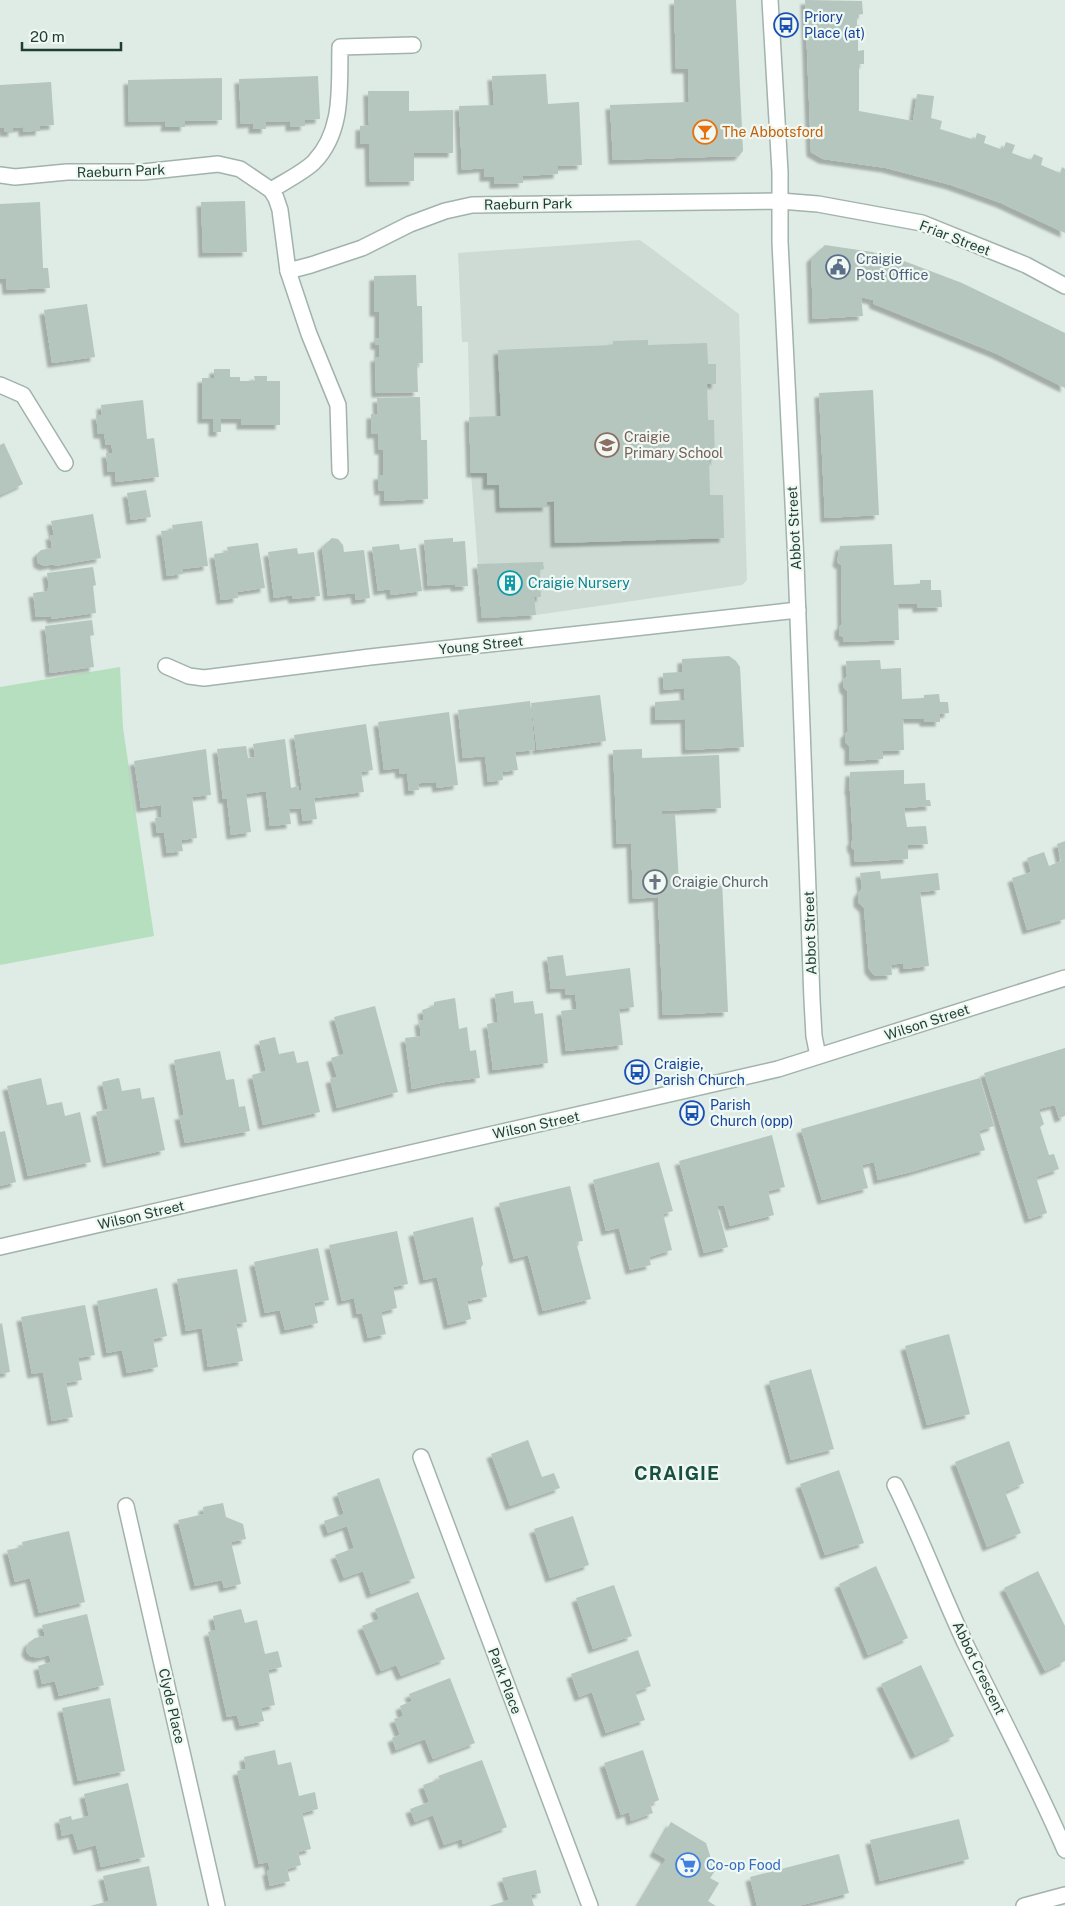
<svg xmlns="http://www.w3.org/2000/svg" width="1065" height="1906" font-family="'Public Sans',sans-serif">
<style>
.built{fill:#cddbd4}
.green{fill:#b5dfbf}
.building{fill:#b4c6be;filter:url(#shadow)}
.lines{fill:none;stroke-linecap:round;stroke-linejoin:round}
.minor-casing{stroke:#a1b3ac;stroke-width:18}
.minor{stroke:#fff;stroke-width:15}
.labels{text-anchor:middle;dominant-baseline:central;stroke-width:4.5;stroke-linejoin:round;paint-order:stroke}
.transit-label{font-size:14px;fill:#164399;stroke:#eff8f3;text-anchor:start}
.food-label{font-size:14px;fill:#c56008;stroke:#eff8f3;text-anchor:start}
.street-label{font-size:14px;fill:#1e3d33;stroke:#eff8f3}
.service-label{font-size:14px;fill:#4e5e75;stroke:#eff8f3;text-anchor:start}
.education-label{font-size:14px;fill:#785e54;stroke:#eff8f3;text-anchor:start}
.culture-label{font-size:14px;fill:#0d838f;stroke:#eff8f3;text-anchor:start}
.worship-label{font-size:14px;fill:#5b616d;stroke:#eff8f3;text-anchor:start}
.shop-label{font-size:14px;fill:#366cbe;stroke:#eff8f3;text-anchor:start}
.district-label{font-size:19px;font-weight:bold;letter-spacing:1px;fill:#195041;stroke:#eff8f3}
</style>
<defs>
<filter id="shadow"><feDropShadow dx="-4.5" dy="4.5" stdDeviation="1" flood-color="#0004"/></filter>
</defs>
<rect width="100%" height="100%" fill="#dfebe5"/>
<!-- built -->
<polygon class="built" points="640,240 739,314 747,580 742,585 536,615 482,618 471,473 468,342 462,342 458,253"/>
<!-- green -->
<polygon class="green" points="120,667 123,728 154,936 0,965 0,687"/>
<!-- building -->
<g class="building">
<polygon points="674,0 736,0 743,151 739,156 613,160 610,105 689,102 688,69 676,69"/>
<polygon points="805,0 862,1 863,14 857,15 857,25 863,25 863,34 858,34 858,51 864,50 864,64 859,64 859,111 913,121 917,94 934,96 931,118 942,121 940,129 975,140 977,133 986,136 984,143 1003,150 1006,142 1015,145 1012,153 1031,160 1034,154 1043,158 1041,165 1060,173 1062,167 1065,169 1065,233 1001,203 951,185 886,168 823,159 811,152"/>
<polygon points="546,74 548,104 579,102 582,165 558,166 558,174 523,176 523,183 494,184 494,177 484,177 484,168 462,170 459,106 494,105 492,76"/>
<polygon points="318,76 320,119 305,120 305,126 290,127 290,121 266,122 266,129 253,129 253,123 241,124 239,79"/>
<polygon points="222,78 222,120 185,121 185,127 165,127 166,121 129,122 128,80"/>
<polygon points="51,82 54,125 40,126 40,131 33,131 23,132 23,127 12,128 13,132 4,132 4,128 0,128 0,85"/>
<polygon points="368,91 409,91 409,111 453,110 453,153 414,153 414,181 370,182 369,144 360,144 360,126 369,125"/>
<polygon points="245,201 247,252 203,253 201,202"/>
<polygon points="40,202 43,268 48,268 50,288 7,290 6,279 0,279 0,204"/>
<polygon points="825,245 872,252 904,261 962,283 1065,333 1065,388 995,353 874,304 873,300 861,297 863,316 813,319 811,258"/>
<polygon points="416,275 417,306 422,306 423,363 417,363 418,392 376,393 375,357 379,357 379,345 375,345 375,338 379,338 379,312 374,312 374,276"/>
<polygon points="87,304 95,357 52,363 44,310"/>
<polygon points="648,340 648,345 707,343 708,364 716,364 716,384 707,384 708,420 714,420 715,460 709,460 710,495 723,495 724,538 555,543 554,501 547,502 547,507 500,508 499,485 487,485 487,473 471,473 469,417 501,416 498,350 613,345 613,341"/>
<polygon points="214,369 230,369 230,377 240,377 240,381 255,381 254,376 267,376 267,381 280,381 280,425 241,425 241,419 221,419 221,432 213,432 213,419 202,419 202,378 214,378"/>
<polygon points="873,390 879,515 825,518 819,393"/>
<polygon points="420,397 421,440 427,440 428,499 384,501 384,490 379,491 378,481 378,475 383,475 383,450 379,450 378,434 371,434 371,414 378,414 377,398"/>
<polygon points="143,400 147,439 154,438 159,477 116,482 115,471 108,472 106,453 113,453 111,444 106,445 104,434 98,434 96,415 102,415 101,405"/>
<polygon points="4,443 23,484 0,495 0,445"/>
<polygon points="146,490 151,517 131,520 127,493"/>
<polygon points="93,514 101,558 55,566 54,564 44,566 38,563 37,554 41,550 52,548 50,535 54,535 51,521"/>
<polygon points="202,521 208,566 182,569 183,574 167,576 161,531 173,530 172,525"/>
<polygon points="332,538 338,539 343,545 344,552 364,550 370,598 356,600 355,593 328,596 322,547"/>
<polygon points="453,538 453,542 465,541 468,586 455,587 455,584 428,586 424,540"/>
<polygon points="258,543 265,588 237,592 238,598 221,600 214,554 228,552 227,547"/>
<polygon points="399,544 400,550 416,548 422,591 391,595 390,589 378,591 372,547"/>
<polygon points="892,544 894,585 920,584 920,580 931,580 931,590 941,590 942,607 917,608 917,604 898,604 899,640 843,642 843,637 839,635 839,627 842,624 841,565 837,562 840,546"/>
<polygon points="297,548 298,554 314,552 320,596 293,599 292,595 274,598 268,552"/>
<polygon points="543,562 544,569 540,570 541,597 534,597 536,615 482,618 477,564"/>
<polygon points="93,567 96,585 93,586 96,613 51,619 51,616 36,617 33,593 47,591 47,588 49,588 47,573"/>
<polygon points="92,620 94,635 90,636 94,667 50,673 45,626"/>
<polygon points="729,656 736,661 740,667 744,747 686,750 685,719 655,720 655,702 685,700 684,688 664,690 663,673 682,672 682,659"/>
<polygon points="880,660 881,669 901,668 902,699 924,698 924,695 939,694 940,702 948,702 949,713 940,714 940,722 924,722 924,719 903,719 904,750 883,751 883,759 849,761 849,746 845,742 845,734 848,731 847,691 844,688 843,680 847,676 846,661"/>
<polygon points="600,695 606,741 537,750 531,703"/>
<polygon points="530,701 535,750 515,752 518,770 502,772 503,780 488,782 485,756 463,758 458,710"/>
<polygon points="449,712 458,785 437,788 436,782 421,783 418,784 419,790 409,791 407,773 400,774 399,768 384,770 378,722"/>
<polygon points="366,724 373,770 361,772 364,792 314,798 317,819 303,821 301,808 289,809 291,824 270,826 266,791 246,794 251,832 231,835 227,799 223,799 217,749 246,746 248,758 255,757 253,744 285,739 291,788 298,786 299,790 302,790 294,735"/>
<polygon points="206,749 211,795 192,797 197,838 181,840 183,851 167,853 164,832 157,833 155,818 162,817 161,805 141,808 134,761"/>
<polygon points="642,749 642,758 719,755 721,808 661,811 662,814 675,814 679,883 722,881 728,1012 663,1015 658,897 633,899 631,843 617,844 613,750"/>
<polygon points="904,770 904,784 925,783 926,800 930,800 931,806 904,808 907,827 926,826 928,844 908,845 908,859 855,862 854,850 852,848 851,842 853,840 850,791 849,790 850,772"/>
<polygon points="1065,841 1065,919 1027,930 1012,878 1031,872 1027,858 1044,852 1049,866 1061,861 1057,844"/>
<polygon points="880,871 881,879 938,873 940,890 920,892 929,966 904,969 903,963 891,965 892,975 875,976 869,969 864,908 858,902 858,894 862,888 860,873"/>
<polygon points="563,955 566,976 630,968 634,1007 619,1009 623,1045 566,1051 561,1011 577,1009 575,994 566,995 565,988 551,989 547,957"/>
<polygon points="513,991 514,1003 533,1001 535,1014 543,1013 548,1063 493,1070 487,1024 498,1022 495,994"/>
<polygon points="455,998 459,1029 467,1027 470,1051 476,1050 480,1078 445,1082 412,1089 405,1038 421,1036 419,1021 424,1020 422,1010 434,1006 434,1002"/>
<polygon points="375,1006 398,1092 337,1108 330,1079 337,1077 331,1058 344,1054 334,1017"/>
<polygon points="275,1037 279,1054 294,1051 297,1063 308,1061 320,1112 263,1125 252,1075 266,1071 259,1041"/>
<polygon points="1065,1048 1065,1116 1059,1118 1055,1105 1039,1109 1044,1124 1040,1127 1049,1155 1054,1154 1059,1169 1036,1177 1047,1213 1029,1219 984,1073"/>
<polygon points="220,1051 226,1080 234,1079 239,1107 245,1106 250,1131 185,1143 179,1115 184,1115 174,1060"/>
<polygon points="41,1078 47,1105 62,1102 65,1116 80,1112 91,1162 28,1176 7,1086"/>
<polygon points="119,1078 122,1091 140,1088 142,1099 154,1097 165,1150 107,1163 96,1112 108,1109 102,1082"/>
<polygon points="980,1078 994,1126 979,1131 985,1150 911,1172 878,1180 874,1162 862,1165 868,1188 822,1200 801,1129"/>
<polygon points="5,1131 16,1182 0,1186 0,1132"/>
<polygon points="772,1135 785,1187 768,1191 774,1215 730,1226 724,1205 717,1206 728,1247 704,1253 679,1161"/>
<polygon points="659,1162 673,1211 663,1214 672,1250 649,1257 651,1265 630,1270 619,1228 606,1231 593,1180"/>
<polygon points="570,1186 583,1241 576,1242 591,1299 543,1311 528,1255 514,1259 499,1203"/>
<polygon points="473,1217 483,1264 481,1268 487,1297 467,1301 471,1319 448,1325 437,1277 424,1280 413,1232"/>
<polygon points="397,1231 408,1284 393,1287 397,1308 381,1312 386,1334 368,1338 362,1313 357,1314 354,1298 342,1301 329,1245"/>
<polygon points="318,1248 329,1300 314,1303 318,1323 285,1330 280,1310 265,1313 254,1262"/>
<polygon points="237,1269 247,1322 236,1324 243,1361 208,1367 202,1328 186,1331 177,1279"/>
<polygon points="157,1288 167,1336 153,1339 158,1367 127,1373 122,1350 107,1353 97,1301"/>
<polygon points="85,1305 95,1355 78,1358 82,1380 66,1383 73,1417 52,1421 43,1372 32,1374 21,1317"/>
<polygon points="2,1323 10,1372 0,1374 0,1324"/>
<polygon points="949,1334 970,1414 927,1425 905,1346"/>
<polygon points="811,1369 834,1449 791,1460 769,1381"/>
<polygon points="528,1440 542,1477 554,1473 560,1488 510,1506 491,1454"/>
<polygon points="1009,1441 1024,1483 1005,1492 1021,1533 987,1547 955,1462"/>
<polygon points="839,1470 864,1543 825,1555 800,1484"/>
<polygon points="379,1478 415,1578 371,1594 363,1571 344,1578 335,1555 354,1548 347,1526 328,1533 324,1521 344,1514 337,1493"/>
<polygon points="223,1503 226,1517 243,1524 246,1539 231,1542 241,1584 224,1588 222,1580 195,1586 178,1520 204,1514 203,1507"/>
<polygon points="573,1516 589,1565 550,1578 534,1529"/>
<polygon points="69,1531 85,1602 39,1613 30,1578 15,1582 7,1550 23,1547 22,1542"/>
<polygon points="876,1566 908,1638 868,1655 839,1584"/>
<polygon points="1038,1571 1065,1626 1065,1661 1045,1671 1004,1588"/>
<polygon points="614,1585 632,1636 593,1649 576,1598"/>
<polygon points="418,1592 445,1659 401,1676 396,1665 381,1671 362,1626 379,1619 375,1609"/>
<polygon points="241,1609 245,1623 257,1620 265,1654 278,1651 282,1667 268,1670 275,1705 261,1708 264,1721 240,1726 237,1715 227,1717 208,1632 216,1630 213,1616"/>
<polygon points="87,1614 104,1685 59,1696 55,1681 42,1684 38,1666 51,1662 49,1655 38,1658 30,1656 26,1651 28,1643 35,1638 45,1636 42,1625"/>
<polygon points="638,1650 651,1686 635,1692 645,1720 606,1733 592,1692 579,1697 571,1674"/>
<polygon points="921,1665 954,1736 915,1755 881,1684"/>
<polygon points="450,1678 475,1743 433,1759 425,1739 396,1750 392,1738 400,1735 394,1719 403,1716 400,1706 412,1701 409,1694"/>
<polygon points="110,1698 125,1771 78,1781 62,1708"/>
<polygon points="275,1750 278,1765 291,1762 299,1796 315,1792 318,1809 302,1813 311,1849 298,1852 301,1865 287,1869 290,1881 270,1886 267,1871 270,1870 268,1862 259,1864 237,1771 246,1769 244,1757"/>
<polygon points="643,1750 659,1800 650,1804 653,1813 631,1821 629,1812 621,1815 604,1763"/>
<polygon points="482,1760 507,1827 463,1844 462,1839 444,1845 433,1815 415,1822 410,1809 429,1802 423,1785 440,1779 438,1776"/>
<polygon points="128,1783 145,1857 101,1867 96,1845 78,1850 73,1833 62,1836 59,1819 71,1816 72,1820 89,1816 84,1794"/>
<polygon points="959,1819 969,1859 880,1881 870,1840"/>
<polygon points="671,1822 706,1843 715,1871 710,1878 719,1883 708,1901 716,1906 638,1906 666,1859 654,1852"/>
<polygon points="839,1854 849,1893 798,1906 757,1906 750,1877"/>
<polygon points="149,1866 157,1906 90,1906 109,1901 103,1876"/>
<polygon points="536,1870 541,1893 531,1895 534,1906 489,1906 509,1900 502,1878"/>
</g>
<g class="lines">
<!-- minor casing -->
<g class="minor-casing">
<g id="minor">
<polyline points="770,0 780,172 780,242 796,563 812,1000 814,1036 818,1056"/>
<polyline points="0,175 15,177 67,172 143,172 218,164 240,169 271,190 276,198 280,210 288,271 311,265 362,248 410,224 445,211 472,205 780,201 818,204 922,223 1026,265 1065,286"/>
<path d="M271 190C284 182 304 172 314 162 344 131 339 87 340 47L413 45"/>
<polyline points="288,271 309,334 338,405 340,471"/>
<polyline points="0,385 23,395 65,463"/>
<polyline points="166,666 189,676 204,678 370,657 798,610"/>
<polyline points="0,1247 778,1069 1065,978"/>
<polyline points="421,1457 590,1906"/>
<path d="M895 1485C921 1537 941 1592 966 1645 999 1713 1035 1780 1065 1850"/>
<polyline points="126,1506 217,1906"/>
<polyline points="1024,1906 1065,1895"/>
</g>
</g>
<!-- minor -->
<use href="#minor" class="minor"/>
</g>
<!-- icons -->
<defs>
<g id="bus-ring" transform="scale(1.25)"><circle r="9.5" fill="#eff8f3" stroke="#1a4fb4" stroke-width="1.5"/><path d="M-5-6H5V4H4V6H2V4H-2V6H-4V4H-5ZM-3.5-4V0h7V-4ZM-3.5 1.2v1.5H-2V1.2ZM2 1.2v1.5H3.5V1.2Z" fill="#1a4fb4"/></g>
<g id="bar-ring" transform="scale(1.25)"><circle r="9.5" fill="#eff8f3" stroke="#e8710a" stroke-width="1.5"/><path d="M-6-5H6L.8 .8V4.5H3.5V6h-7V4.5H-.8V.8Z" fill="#e8710a"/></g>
<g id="civic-ring" transform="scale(1.25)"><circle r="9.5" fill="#eff8f3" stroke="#5c6f8a" stroke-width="1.5"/><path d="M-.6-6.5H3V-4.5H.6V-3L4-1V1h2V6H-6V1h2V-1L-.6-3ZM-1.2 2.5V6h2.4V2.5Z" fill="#5c6f8a"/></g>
<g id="school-ring" transform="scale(1.25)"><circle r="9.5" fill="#eff8f3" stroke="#8d6e63" stroke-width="1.5"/><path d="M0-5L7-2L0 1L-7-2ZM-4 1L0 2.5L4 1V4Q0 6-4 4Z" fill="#8d6e63"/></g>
<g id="building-ring" transform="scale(1.25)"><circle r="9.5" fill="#eff8f3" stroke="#0f9aa8" stroke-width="1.5"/><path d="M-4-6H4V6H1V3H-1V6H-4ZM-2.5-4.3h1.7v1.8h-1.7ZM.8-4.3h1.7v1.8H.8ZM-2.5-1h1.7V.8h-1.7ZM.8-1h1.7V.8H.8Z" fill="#0f9aa8"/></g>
<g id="church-ring" transform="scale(1.25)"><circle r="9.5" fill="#eff8f3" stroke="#6b7280" stroke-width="1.5"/><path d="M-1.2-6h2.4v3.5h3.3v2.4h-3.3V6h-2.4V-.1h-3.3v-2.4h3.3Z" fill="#6b7280"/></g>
<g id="supermarket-ring" transform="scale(1.25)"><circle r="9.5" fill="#eff8f3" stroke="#3f7fe0" stroke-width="1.5"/><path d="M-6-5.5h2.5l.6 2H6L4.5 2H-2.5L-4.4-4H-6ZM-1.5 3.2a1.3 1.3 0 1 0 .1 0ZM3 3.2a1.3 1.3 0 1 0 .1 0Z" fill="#3f7fe0"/></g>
</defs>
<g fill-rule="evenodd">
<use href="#bus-ring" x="786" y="25"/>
<use href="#bar-ring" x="705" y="132"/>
<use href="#civic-ring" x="838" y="267"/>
<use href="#school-ring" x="607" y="445"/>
<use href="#building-ring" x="510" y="583"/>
<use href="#church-ring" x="655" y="882"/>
<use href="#bus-ring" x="637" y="1072"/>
<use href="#bus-ring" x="692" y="1113"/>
<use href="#supermarket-ring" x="688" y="1865"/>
</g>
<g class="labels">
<!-- transit labels -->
<g class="transit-label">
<text x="804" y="17">Priory<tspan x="804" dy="16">Place (at)</tspan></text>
<text x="654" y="1064">Craigie,<tspan x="654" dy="16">Parish Church</tspan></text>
<text x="710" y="1105">Parish<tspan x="710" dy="16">Church (opp)</tspan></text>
</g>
<!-- food labels -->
<g class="food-label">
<text x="722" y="132">The Abbotsford</text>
</g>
<!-- street labels -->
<g class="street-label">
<text transform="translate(121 171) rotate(-2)">Raeburn Park</text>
<text transform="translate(528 204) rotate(-1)">Raeburn Park</text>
<text transform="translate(955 238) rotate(21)">Friar Street</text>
<text transform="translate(794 528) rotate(-93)">Abbot Street</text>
<text transform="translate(481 645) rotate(-6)">Young Street</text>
<text transform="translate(810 933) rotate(-92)">Abbot Street</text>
<text transform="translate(927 1022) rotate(-18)">Wilson Street</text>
<text transform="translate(536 1125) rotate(-12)">Wilson Street</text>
<text transform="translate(141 1215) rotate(-13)">Wilson Street</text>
<text transform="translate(979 1668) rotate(64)">Abbot Crescent</text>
<text transform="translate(505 1681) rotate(69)">Park Place</text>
<text transform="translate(172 1706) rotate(77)">Clyde Place</text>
</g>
<!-- service labels -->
<g class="service-label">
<text x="856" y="259">Craigie<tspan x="856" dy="16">Post Office</tspan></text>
</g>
<!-- education labels -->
<g class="education-label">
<text x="624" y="437">Craigie<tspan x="624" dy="16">Primary School</tspan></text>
</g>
<!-- culture labels -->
<g class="culture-label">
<text x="528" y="583">Craigie Nursery</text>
</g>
<!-- worship labels -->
<g class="worship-label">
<text x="672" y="882">Craigie Church</text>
</g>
<!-- shop labels -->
<g class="shop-label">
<text x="706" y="1865">Co-op Food</text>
</g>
<!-- district labels -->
<g class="district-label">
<text x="677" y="1473">CRAIGIE</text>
</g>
</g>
<!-- scale -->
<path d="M22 42v8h99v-8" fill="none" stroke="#1e3d33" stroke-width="2.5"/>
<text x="30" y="42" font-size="15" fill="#1e3d33" stroke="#eff8f3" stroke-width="4" paint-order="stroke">20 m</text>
</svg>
